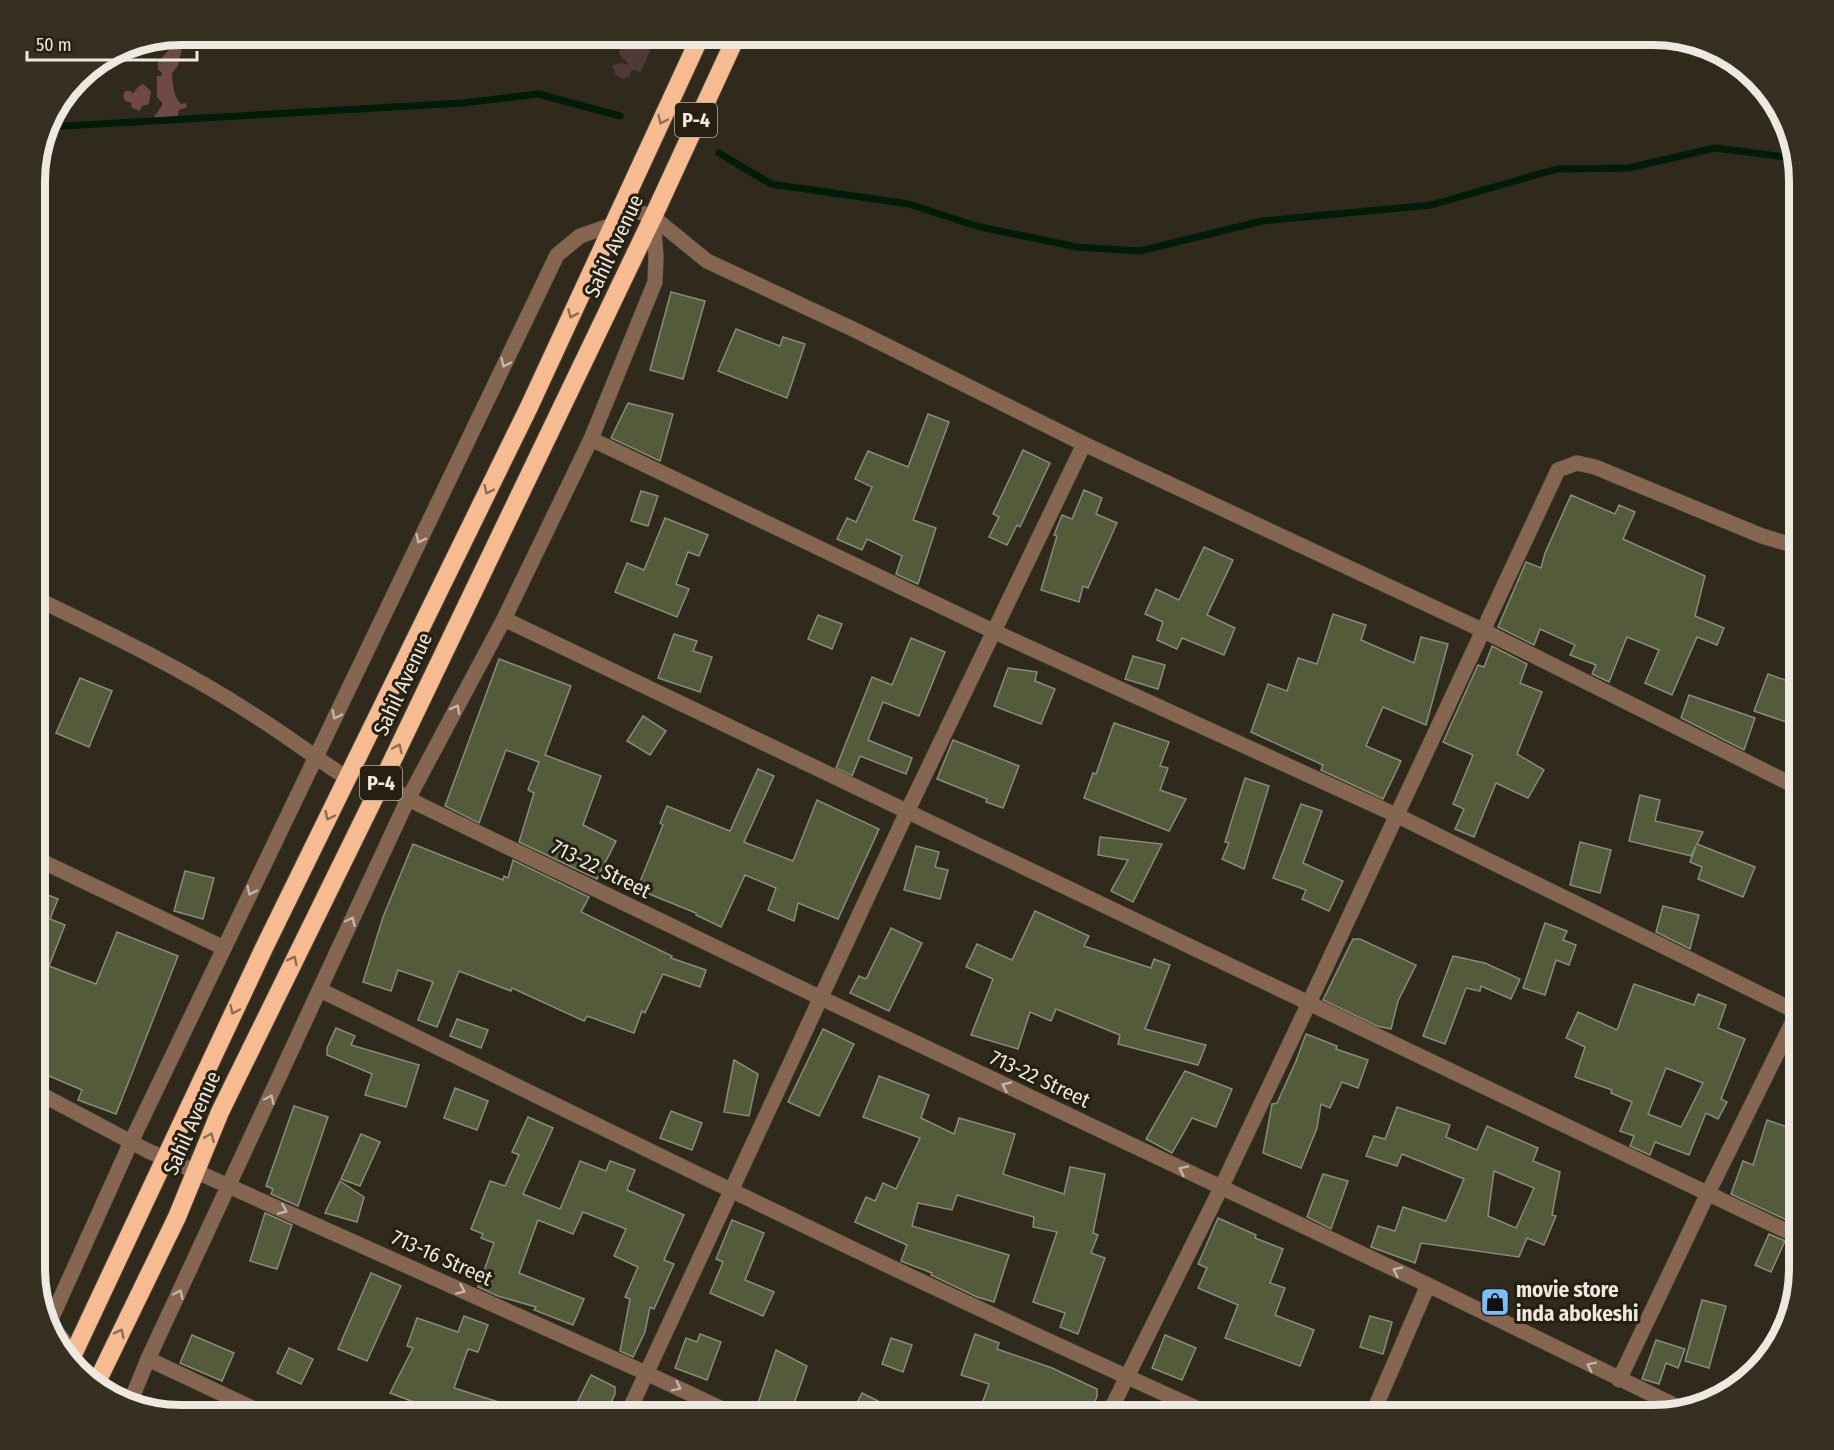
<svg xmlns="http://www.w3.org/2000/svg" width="1834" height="1450" font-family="'Fira Sans Condensed',sans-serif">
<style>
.green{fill:#503a38}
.forest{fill:#6e4946}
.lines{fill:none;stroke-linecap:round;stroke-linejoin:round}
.stream{stroke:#011c09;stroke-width:7}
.building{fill:#535b3a;stroke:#878c7b;stroke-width:1.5;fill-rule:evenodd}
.street-casing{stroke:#4a4537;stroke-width:16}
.highway-casing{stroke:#4a4537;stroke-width:20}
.street{stroke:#846651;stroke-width:15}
.highway{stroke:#f7bb91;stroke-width:18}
.oneway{stroke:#8e6e52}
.oneway2{stroke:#c3b5a7}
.labels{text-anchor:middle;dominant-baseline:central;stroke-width:6;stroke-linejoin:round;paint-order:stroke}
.shield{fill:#262013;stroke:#b1ada2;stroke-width:1.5}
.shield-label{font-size:20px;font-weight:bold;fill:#ede9e0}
.street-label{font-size:21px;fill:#ede9e0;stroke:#262013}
.poi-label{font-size:21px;font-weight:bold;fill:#ede9e0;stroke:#262013;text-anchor:start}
.rim{fill:none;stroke:#ede9e0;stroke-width:8}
</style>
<rect width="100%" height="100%" fill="#302a1c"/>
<!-- green -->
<polygon class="green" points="622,35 654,35 656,37 641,72 634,70 630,72 630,76 623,79 616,75 612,65 622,63 627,65 628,63 619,54"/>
<!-- forest -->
<g class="forest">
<path d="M185 35 178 66 172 73C173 85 173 95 181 104L186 103 187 107 179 110C177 126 165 121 154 117L163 104 157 97V76H161L162 73 158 69V62L176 42V36Z"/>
<polygon points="143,84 151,91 149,104 142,106 140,111 131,107 132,103 125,101 123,96 125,91 130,91 133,93 139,86"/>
</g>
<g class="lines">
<!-- stream -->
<g class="stream">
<polyline points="47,127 463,103 538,94 620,116"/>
<polyline points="719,153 771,184 909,204 976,226 1077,247 1140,251 1262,221 1431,205 1557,169 1628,168 1715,148 1794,158"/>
</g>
</g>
<!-- building -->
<g class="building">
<polygon points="671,292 705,301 683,379 650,370"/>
<polygon points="736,329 780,346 783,337 805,344 787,398 718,371"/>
<polygon points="628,403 673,414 660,461 611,438"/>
<polygon points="928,414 949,422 913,520 936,528 918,584 896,574 902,556 867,539 862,550 837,539 847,518 856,522 872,487 855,479 868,451 908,467"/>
<polygon points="1023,450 1050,463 1020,527 1017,525 1007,545 989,537 999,517 993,514"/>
<polygon points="1084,490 1102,498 1096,514 1117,523 1088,588 1083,586 1079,602 1041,590 1057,536 1054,535 1062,515 1072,519"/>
<polygon points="641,491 658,496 648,526 631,521"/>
<polygon points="1571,495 1615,514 1619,505 1635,512 1623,539 1705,576 1695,616 1724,628 1717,645 1697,637 1672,695 1645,683 1659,650 1627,637 1609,682 1592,674 1596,665 1570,655 1575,645 1540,629 1534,645 1498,627 1526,562 1541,568 1545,553"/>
<polygon points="665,518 708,535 699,556 688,552 676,584 689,589 677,617 615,592 627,563 644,570"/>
<polygon points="1204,547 1233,560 1207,615 1235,628 1224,655 1182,638 1177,649 1157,640 1163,622 1145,614 1156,589 1179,600"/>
<polygon points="1333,614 1366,625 1361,640 1414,663 1421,637 1448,644 1426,725 1383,707 1366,746 1401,761 1383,799 1321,770 1323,765 1251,732 1268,684 1287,691 1298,658 1317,664"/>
<polygon points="818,615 842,624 832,649 808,639"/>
<polygon points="674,634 697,641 693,651 712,657 700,692 658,678"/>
<polygon points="911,638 945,652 919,716 883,702 868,740 912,758 906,774 860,756 852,776 836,768 872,677 892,685"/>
<polygon points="1492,646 1527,664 1520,683 1542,692 1517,754 1544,770 1528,798 1496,783 1474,837 1455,829 1464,809 1453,804 1473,755 1443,742 1478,665 1484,667"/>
<polygon points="1133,656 1165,665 1158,689 1125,679"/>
<polygon points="499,659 571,686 545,755 601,776 583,825 616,841 597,879 519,842 534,793 528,790 539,762 506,750 479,823 445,806"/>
<polygon points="1008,668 1037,672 1035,681 1055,689 1041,724 994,706"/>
<polygon points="1768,674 1799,685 1799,702 1792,724 1754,711"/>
<polygon points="80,678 112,691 89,747 56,733"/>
<polygon points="1689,695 1755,718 1744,750 1681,718"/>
<polygon points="643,716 666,731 650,755 627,741"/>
<polygon points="1114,723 1169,742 1160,766 1168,768 1160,790 1186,799 1169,831 1084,798 1093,773 1096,774"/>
<polygon points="953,740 1019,766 1003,808 986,802 987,799 937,779"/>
<polygon points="758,769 774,776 744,842 793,861 817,800 879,829 838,919 798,903 794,921 768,910 776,888 745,875 721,927 696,915 696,913 637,889 663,825 660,823 667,806 730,831"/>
<polygon points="1245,778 1269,786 1244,869 1222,859 1229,843 1225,842"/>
<polygon points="1640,795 1660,800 1655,821 1703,832 1697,844 1755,867 1743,897 1698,879 1702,867 1690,862 1696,846 1691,856 1629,841"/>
<polygon points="1301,804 1322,811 1303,863 1343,881 1329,911 1302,899 1306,890 1273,878"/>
<polygon points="1100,837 1162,844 1133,902 1111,891 1128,860 1098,855"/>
<polygon points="1580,842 1611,850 1600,893 1570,885"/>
<polygon points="413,844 503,880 504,876 508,878 513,860 589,897 581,912 672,956 671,958 706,970 700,987 663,974 645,1013 642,1011 634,1033 587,1016 584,1021 512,988 511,991 459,971 437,1027 418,1020 433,982 398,970 391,991 363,982 383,917"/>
<polygon points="916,846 939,852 935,867 948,870 940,899 904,890"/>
<polygon points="185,871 214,878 203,919 174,911"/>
<polygon points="35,890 58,899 50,919 65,925 49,966 96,984 117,932 178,956 116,1114 78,1100 82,1090 35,1070 35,1026 44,1002 35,1000"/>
<polygon points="1663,906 1699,915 1690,949 1656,932"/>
<polygon points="1035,911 1089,936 1084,946 1151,968 1154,959 1170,965 1145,1029 1206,1045 1198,1065 1118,1044 1120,1035 1056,1009 1051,1021 1030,1012 1018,1049 971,1035 993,979 966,967 977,944 1012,960"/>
<polygon points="1545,923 1567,931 1563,940 1576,945 1569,965 1556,960 1545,995 1523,988"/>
<polygon points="891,928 922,943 889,1011 850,993 859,976 866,979"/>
<polygon points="1353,939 1360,939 1416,965 1398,1001 1391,1029 1377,1026 1323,1000"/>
<polygon points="1453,956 1485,963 1520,979 1511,999 1481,986 1480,991 1466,988 1445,1044 1423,1036"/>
<path d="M1634 984 1694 1005 1698 994 1726 1005 1718 1028 1745 1039 1721 1099 1727 1102 1718 1119 1706 1113 1689 1155 1655 1142 1650 1155 1630 1146 1634 1136 1620 1131 1632 1102 1611 1093 1612 1090 1575 1077 1585 1047 1566 1038 1578 1012 1617 1030ZM1666 1068 1703 1083 1681 1127 1648 1114Z"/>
<polygon points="457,1019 488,1030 481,1048 450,1036"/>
<polygon points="336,1028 355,1036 351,1045 419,1065 406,1107 365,1095 372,1074 327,1055 327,1048"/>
<polygon points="823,1029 854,1044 819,1116 788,1102"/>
<polygon points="1306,1034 1337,1046 1336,1049 1368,1060 1358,1088 1342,1082 1330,1108 1321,1104 1317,1128 1301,1168 1263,1153 1272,1104 1277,1103 1296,1061"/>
<polygon points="734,1060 758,1074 749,1116 724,1112"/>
<polygon points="1185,1071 1232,1089 1216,1127 1192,1118 1172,1153 1146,1139"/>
<polygon points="879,1076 929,1095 921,1118 954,1134 959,1118 1015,1134 1003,1174 1064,1194 1070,1167 1105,1174 1093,1233 1098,1235 1091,1253 1105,1258 1078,1334 1060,1327 1065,1313 1033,1302 1057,1232 1033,1227 1034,1217 957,1195 952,1210 918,1203 912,1226 1009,1255 994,1302 977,1297 931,1275 932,1273 901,1261 907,1245 855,1222 866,1197 875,1201 883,1183 896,1189 920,1138 863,1117"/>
<polygon points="455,1088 488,1101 477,1130 444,1118"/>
<polygon points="294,1106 328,1117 298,1206 271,1194 273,1189 266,1186"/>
<path d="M1397 1107 1450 1125 1446 1137 1477 1150 1487 1126 1538 1148 1533 1161 1560 1172 1552 1215 1556 1216 1544 1245 1527 1238 1519 1257 1421 1243 1415 1263 1371 1247 1378 1226 1395 1231 1403 1207 1446 1221 1464 1179 1402 1154 1397 1166 1366 1156 1374 1136 1385 1139ZM1494 1171 1534 1188 1516 1228 1488 1216Z"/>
<polygon points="671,1111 702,1123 692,1150 660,1138"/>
<polygon points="528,1117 553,1128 523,1194 560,1209 580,1161 606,1171 610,1161 635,1170 627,1190 684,1215 664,1260 674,1264 654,1309 650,1307 645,1332 633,1357 620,1351 630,1299 625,1297 638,1267 614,1256 626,1229 583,1212 573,1234 538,1220 519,1273 584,1299 573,1325 534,1310 536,1307 498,1296 478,1287 494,1243 481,1238 483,1234 471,1229 490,1181 505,1186 519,1155 512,1152"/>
<polygon points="1767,1120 1799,1131 1799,1214 1795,1224 1731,1194 1743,1161 1753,1165"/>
<polygon points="361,1134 380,1142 360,1186 341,1179"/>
<polygon points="1323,1174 1348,1181 1331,1229 1307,1217"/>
<polygon points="340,1181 364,1197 357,1222 325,1213"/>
<polygon points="265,1213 292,1225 277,1269 250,1261"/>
<polygon points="1218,1218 1256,1235 1255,1238 1283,1249 1270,1283 1285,1288 1275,1315 1314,1330 1300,1366 1225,1338 1238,1305 1198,1288 1207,1268 1198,1264"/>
<polygon points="732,1220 764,1233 745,1280 774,1292 763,1316 710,1293 723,1262 716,1259"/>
<polygon points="1769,1234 1785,1241 1771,1272 1755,1265"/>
<polygon points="371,1273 401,1286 367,1361 338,1349"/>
<polygon points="1702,1300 1726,1306 1709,1368 1685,1361"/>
<polygon points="464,1316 488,1325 478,1352 468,1349 454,1388 527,1411 527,1415 472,1415 458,1411 456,1415 418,1415 422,1405 390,1393 413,1348 407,1346 417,1318 458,1332"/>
<polygon points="1370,1316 1392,1322 1383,1354 1360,1347"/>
<polygon points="700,1334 721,1342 707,1380 675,1368 686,1338 697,1342"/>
<polygon points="975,1334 999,1343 997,1349 1052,1368 1097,1389 1097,1397 1087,1416 978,1415 989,1384 961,1375"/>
<polygon points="192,1335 234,1353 222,1381 180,1363"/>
<polygon points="1165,1335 1196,1348 1182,1380 1152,1368"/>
<polygon points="891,1338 912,1345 903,1372 882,1364"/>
<polygon points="1656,1340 1685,1349 1678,1368 1666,1363 1659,1384 1642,1379"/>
<polygon points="289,1348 313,1359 301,1384 277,1373"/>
<polygon points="776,1350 807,1366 790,1415 754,1415"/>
<polygon points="591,1375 615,1387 615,1394 605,1415 571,1415"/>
<polygon points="862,1393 906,1415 851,1415"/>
</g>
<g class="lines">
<!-- street casing -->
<g class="street-casing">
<g id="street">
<polyline points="621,205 653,217 707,261 857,331 1084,444 1482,630 1799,788"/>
<polyline points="591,439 995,632 1396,815 1799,1013"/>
<path d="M35 598C112 635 189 672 260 719 290 738 317 759 347 778"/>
<path d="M504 619C935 827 1367 1032 1799 1237"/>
<polyline points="382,782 408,799 821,998 1428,1285 1682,1409"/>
<polyline points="35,858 224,948"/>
<path d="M320 990C616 1134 911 1281 1212 1415"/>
<polyline points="35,1091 148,1151 195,1171 646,1373 735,1415"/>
<polyline points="46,1320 49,1322 74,1354"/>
<polyline points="48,1326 131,1142 557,255 580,236 612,225"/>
<polyline points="148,1359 267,1415"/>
<polyline points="1619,1380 1708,1193 1799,1009"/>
<polyline points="129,1405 148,1359 408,799 504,619 591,439 655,282 656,257 653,217"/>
<polyline points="627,1415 906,814 1084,444"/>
<polyline points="1108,1415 1221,1188 1309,1003 1558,470 1577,463 1595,467 1762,536 1799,547"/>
<polyline points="1372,1415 1428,1285"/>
</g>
</g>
<!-- highway casing -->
<g class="highway-casing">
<g id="highway">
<polyline points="70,1361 264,948 529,407 701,35"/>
<polyline points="95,1386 177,1217 220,1112 382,782 653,217 737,35"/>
</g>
</g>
<!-- street -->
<use href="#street" class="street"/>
<!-- highway -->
<use href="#highway" class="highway"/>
</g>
<!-- one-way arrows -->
<defs><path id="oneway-chevron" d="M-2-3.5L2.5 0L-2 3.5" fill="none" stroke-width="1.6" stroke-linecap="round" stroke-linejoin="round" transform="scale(1.5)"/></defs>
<g class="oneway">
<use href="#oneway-chevron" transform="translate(662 120) rotate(115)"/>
<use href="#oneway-chevron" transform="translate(572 314) rotate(114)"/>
<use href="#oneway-chevron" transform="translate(488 490) rotate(116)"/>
<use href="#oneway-chevron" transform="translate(398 748) rotate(-65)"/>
<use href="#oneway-chevron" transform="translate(329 816) rotate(116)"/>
<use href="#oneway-chevron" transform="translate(293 960) rotate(-64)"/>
<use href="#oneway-chevron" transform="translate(234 1010) rotate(115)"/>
<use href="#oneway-chevron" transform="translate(210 1137) rotate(-67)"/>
<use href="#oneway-chevron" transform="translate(120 1333) rotate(-64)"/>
</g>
<g class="oneway2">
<use href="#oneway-chevron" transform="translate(505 363) rotate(116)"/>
<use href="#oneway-chevron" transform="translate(420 539) rotate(116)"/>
<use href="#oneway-chevron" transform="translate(456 709) rotate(-62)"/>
<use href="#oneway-chevron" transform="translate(336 715) rotate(116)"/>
<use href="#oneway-chevron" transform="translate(251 891) rotate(116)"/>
<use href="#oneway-chevron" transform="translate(351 921) rotate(-65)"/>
<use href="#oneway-chevron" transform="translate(1006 1086) rotate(-155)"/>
<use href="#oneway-chevron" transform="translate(270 1099) rotate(-65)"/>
<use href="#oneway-chevron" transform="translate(1183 1170) rotate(-155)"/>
<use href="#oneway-chevron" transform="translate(283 1210) rotate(24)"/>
<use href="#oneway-chevron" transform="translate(1397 1271) rotate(-155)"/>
<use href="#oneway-chevron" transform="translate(461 1290) rotate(24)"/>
<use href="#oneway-chevron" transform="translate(179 1294) rotate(-65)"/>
<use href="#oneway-chevron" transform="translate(1591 1366) rotate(-154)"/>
<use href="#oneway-chevron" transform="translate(677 1387) rotate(26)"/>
</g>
<!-- icons -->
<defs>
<g id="shop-square" transform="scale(1.5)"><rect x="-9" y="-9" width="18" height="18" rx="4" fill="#7cbef9" stroke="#262013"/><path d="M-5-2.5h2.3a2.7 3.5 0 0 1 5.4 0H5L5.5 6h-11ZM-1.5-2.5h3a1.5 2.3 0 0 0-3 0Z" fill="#111"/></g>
</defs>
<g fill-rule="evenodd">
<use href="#shop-square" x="1495" y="1302"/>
</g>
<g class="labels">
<!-- shield labels -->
<g class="shield">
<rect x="675" y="103" width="42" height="34" rx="4.5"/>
<rect x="360" y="766" width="42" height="34" rx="4.5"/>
</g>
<g class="shield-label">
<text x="696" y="120">P-4</text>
<text x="381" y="783">P-4</text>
</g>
<!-- street labels -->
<g class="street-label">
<text transform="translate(614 246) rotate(-65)">Sahil Avenue</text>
<text transform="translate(403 684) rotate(-65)">Sahil Avenue</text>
<text transform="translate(601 869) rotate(26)">713-22 Street</text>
<text transform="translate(1040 1079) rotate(25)">713-22 Street</text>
<text transform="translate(192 1123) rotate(-66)">Sahil Avenue</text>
<text transform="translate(442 1258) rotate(24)">713-16 Street</text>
</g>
<!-- poi labels -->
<g class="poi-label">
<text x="1516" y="1290">movie store<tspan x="1516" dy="24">inda abokeshi</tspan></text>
</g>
</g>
<!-- crop -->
<path d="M0 0H1834V1450H0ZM181 45H1653A136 136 0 0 1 1789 181V1269A136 136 0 0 1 1653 1405H181A136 136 0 0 1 45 1269V181A136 136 0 0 1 181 45Z" fill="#363023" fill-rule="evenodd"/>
<path class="rim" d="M181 45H1653A136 136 0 0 1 1789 181V1269A136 136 0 0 1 1653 1405H181A136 136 0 0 1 45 1269V181A136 136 0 0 1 181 45Z"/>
<!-- scale -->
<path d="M27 51v9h170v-9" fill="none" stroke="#ede9e0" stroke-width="3"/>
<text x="36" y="51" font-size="18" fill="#ede9e0" stroke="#262013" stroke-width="4.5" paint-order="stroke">50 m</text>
</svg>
